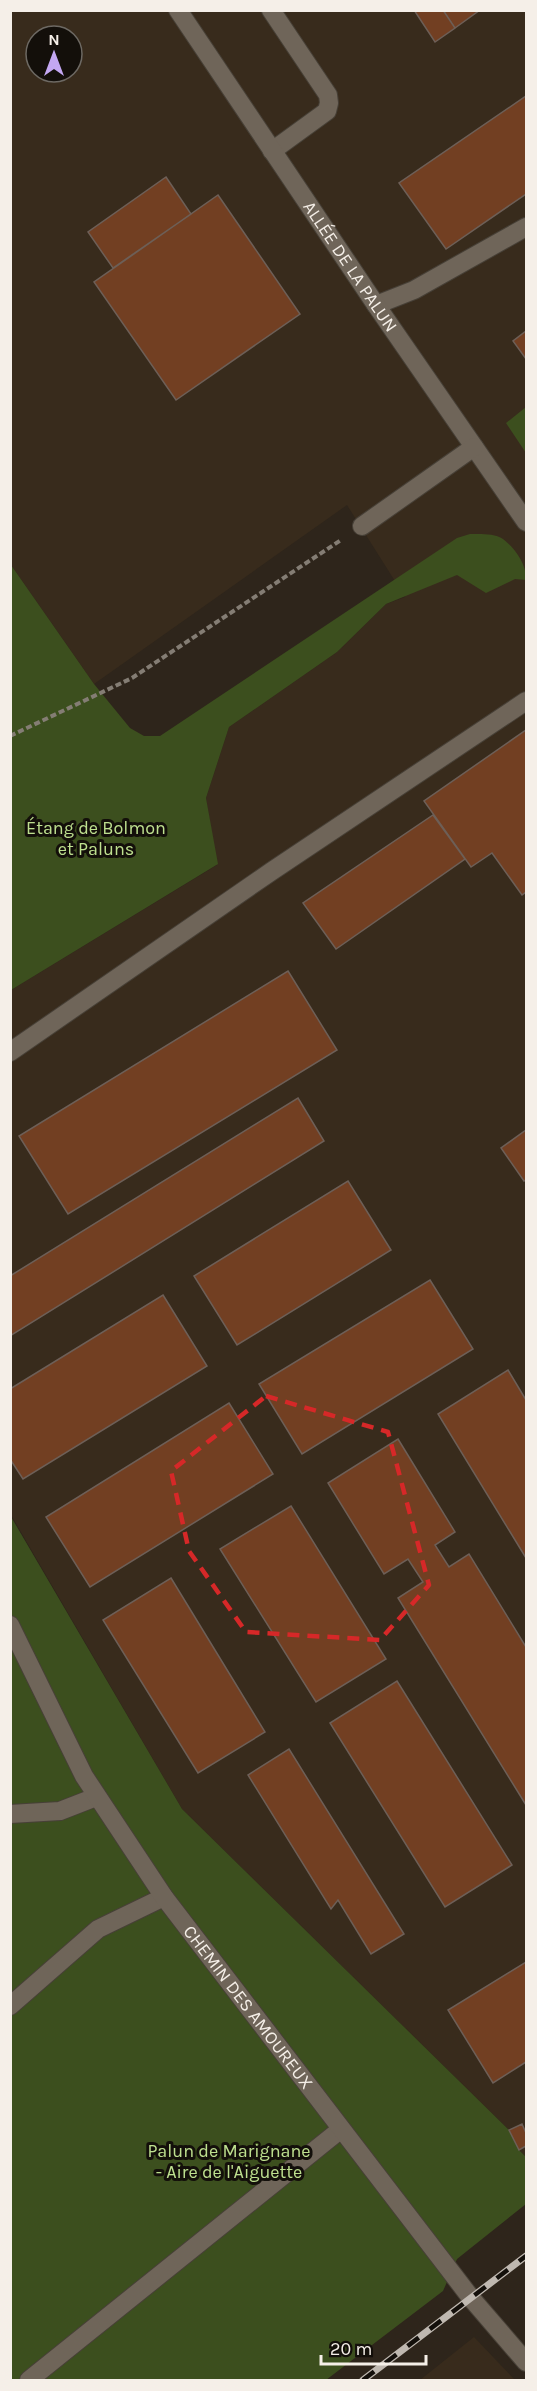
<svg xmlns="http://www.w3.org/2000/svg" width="537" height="2391" font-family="Karla,sans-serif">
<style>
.built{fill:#382b1c;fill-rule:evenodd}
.green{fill:#3c4f1e}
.building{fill:#723f22;stroke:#6d5f57;stroke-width:1.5}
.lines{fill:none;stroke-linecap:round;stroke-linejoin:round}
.lane-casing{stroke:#474037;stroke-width:20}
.street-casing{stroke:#474037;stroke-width:20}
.path{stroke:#847d74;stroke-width:4;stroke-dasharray:6 3;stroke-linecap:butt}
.lane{stroke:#6f6559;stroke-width:18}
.street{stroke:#6f6559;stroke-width:18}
.rail-casing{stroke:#bfb8b0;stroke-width:7}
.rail{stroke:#130f0a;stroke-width:4.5;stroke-dasharray:14;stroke-linecap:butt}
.marked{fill:none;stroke:#d62828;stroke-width:4.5;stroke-dasharray:12 8;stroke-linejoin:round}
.labels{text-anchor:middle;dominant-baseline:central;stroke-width:6;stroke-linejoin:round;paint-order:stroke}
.street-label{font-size:18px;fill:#f5efe8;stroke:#130f0a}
.park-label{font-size:18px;fill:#bee08f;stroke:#130f0a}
</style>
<rect width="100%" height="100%" fill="#2e251b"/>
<path class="built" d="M10,11H526V2157L519,2150L509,2130L182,1809L11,1515V990L217,865L206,798L229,727L337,652L386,604L405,597L347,505L94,684L11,565ZM36,36H72V72H36Z
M474,2337L515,2380H420Z"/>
<path class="green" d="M526,407V453L506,423Z
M470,534C480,534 494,533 503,539C515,548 527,565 526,580L515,579L486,593L457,575L386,604L337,652L229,727L206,798L218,864L11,990V565L94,684L130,728L144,736H160L457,538Z
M10,1515L182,1809L509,2130L519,2150L526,2157V2204L457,2259L443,2291L326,2380H11Z"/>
<path class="building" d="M414,10H443L455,28L435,42Z
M443,10H480L455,28Z
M526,96V194L446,249L399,183Z
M166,177L191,214L113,268L88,232Z
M218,195L300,314L176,400L94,282Z
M526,331V359L513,341Z
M526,730V892L522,895L492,853L471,867L424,801Z
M433,815L465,859L336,949L303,903Z
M288,971L337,1050L68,1214L19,1136Z
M298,1098L324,1141L10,1336V1276Z
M526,1130V1180L524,1181L501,1148Z
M348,1181L391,1250L237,1345L194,1276Z
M430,1280L473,1349L302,1454L259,1384Z
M163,1295L207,1366L23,1479L10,1459V1389Z
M508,1370L526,1400V1558L438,1414Z
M229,1403L273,1474L90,1587L46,1517Z
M398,1439L455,1532L435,1545L449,1567L469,1554L526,1647V1805L398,1598L423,1582L408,1559L384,1574L328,1483Z
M291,1506L386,1659L316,1702L220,1549Z
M171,1578L265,1732L198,1773L103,1620Z
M397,1681L512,1865L445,1907L330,1723Z
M289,1749L404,1934L371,1954L338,1900L331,1909L248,1775Z
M526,1962V2062L493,2083L448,2010Z
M522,2124L526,2133V2146L519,2150L509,2130Z"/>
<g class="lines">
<defs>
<path id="lane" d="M271,10L328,95L329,103L327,111L272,151
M376,305L414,290L526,227
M10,1052L272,871L526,701
M10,1814L60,1811L96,1797
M10,2006L98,1929L164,1897
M29,2380L340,2130"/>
<g id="street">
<path id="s1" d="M178,10L376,305L526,522"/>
<path d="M362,526L474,447"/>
<path id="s2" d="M10,1625L84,1776L164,1897L471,2298L526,2362"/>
</g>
</defs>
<use href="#lane" class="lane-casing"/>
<use href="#street" class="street-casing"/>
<path class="path" d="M10,736L132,678L341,540"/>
<use href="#lane" class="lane"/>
<use href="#street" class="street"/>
<defs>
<path id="rail" d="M363,2380L526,2256"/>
</defs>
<use href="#rail" class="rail-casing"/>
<use href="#rail" class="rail"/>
</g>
<path class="marked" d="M266,1396L388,1432L429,1585L380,1640L246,1632L189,1551L171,1471Z"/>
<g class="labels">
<g class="street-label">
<text stroke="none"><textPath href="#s1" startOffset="309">ALLÉE DE LA PALUN</textPath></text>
<text stroke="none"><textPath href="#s2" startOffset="452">CHEMIN DES AMOUREUX</textPath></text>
</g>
<g class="park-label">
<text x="96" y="828">Étang de Bolmon<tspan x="96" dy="21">et Paluns</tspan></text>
<text x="229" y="2151">Palun de Marignane<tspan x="229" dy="21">- Aire de l'Aiguette</tspan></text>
</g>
</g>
<rect width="537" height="2391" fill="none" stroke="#f5efe8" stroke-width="24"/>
<g transform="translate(54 54)"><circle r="28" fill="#130f0a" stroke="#6d6963" stroke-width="1.5"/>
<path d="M0-4.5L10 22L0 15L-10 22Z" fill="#c3a7f2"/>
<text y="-9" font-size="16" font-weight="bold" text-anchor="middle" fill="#f5efe8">N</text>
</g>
<path d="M321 2355v9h105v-9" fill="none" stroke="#f5efe8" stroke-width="3"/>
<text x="330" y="2355" font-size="18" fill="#f5efe8" stroke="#130f0a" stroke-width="4.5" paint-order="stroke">20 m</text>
</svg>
